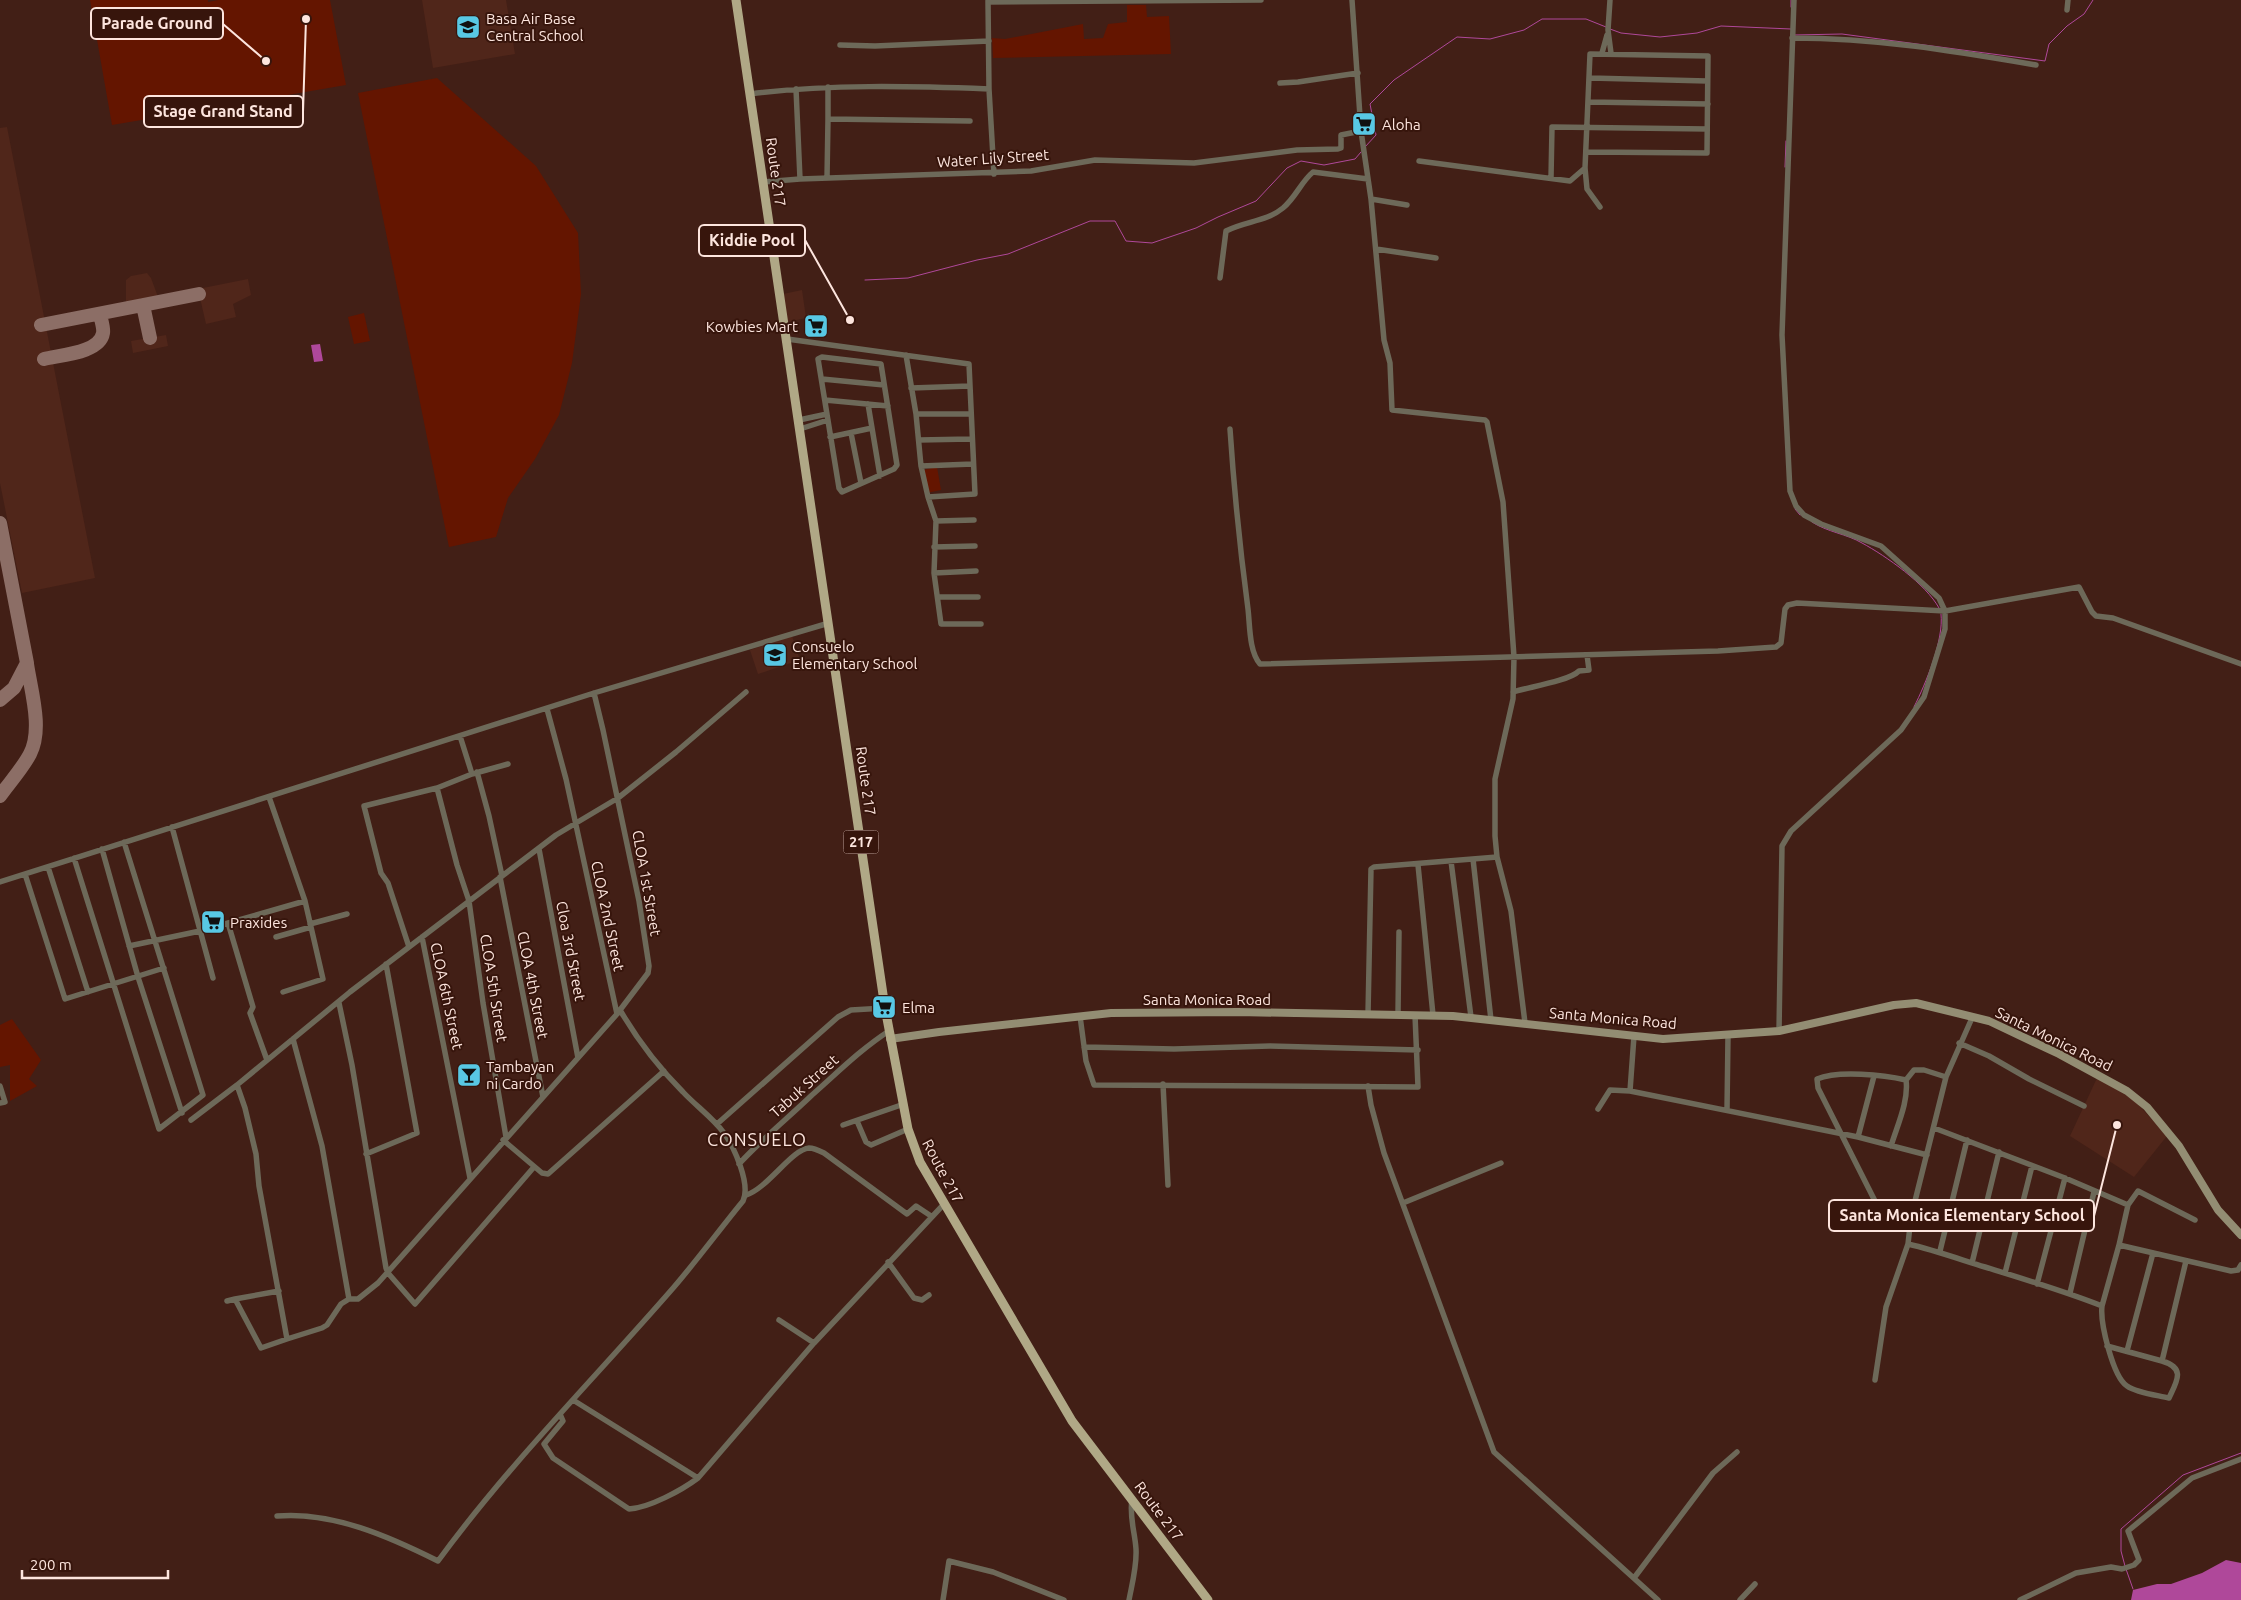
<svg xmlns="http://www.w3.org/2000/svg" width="2241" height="1600" font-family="Ubuntu,sans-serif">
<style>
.built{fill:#50261a}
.green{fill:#641500}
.water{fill:#af489a}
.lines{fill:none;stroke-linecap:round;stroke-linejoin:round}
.stream{stroke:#af489a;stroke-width:1}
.taxiway{stroke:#8c6e66;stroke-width:14}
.street{stroke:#6d6959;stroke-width:5.5}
.secondary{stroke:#938d73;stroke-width:8}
.primary{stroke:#b0a886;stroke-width:9}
.labels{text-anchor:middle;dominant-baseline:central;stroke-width:4;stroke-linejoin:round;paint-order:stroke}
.shield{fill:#37150c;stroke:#c2a79f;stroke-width:1}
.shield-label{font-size:14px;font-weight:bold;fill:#fde5de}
.poi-label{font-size:15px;fill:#fde5de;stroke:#37150c;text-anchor:start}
.street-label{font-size:15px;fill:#fde5de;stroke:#37150c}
.quarter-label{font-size:18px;letter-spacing:1px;fill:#fde5de;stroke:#37150c}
.leader{fill:none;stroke:#fde5de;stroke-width:2}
.callout-dot{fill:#fde5de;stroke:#37150c;stroke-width:2}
.callout{fill:#37150c;stroke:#fde5de;stroke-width:2}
.callout-label{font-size:16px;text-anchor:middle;font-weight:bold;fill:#fde5de}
</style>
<rect width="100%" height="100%" fill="#421f16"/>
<path class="built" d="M422,0H506L515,54L433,68Z
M7,127L95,578L22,593L0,483V128Z
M147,273L151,278L158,297L126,303V280L131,276Z
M248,279L251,295L233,304L236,317L206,324L198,289Z
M802,290L806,318L787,322L783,294Z
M166,335L168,346L133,353L131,341Z
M792,636L800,660L758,674L750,650Z
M2097,1078L2134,1100L2167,1136L2134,1177L2070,1136Z"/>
<path class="green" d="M90,0H208V2L218,0H330L346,85L112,125Z
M1127,5H1146L1147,17L1169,16L1171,54L993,58L992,38L1005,39L1083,24L1084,39L1103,38L1108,24L1127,22Z
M437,78L536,166L578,233L581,294L572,363L559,415L535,459L508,498L496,537L449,547L358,93Z
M364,313L370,341L354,344L348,317Z
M937,467L941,490L927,493L923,470Z
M12,1019L41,1060L29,1079L37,1086L10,1101V1065L0,1067V1025Z"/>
<path class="water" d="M320,344L323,361L314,362L311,345Z
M2226,1560L2241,1563V1600H2131L2133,1590L2157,1584H2171L2202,1573Z"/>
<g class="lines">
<path class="stream" d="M1791,0V7
M1610,29L1621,33L1660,37L1697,33L1721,26L1791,29
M1794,35L1842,34L2045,61L2049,44L2067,26L2084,14L2093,0
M1365,147L1376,135L1370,104L1394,80L1457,37L1490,39L1524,30L1542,19H1586L1606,27
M1785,167L1786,141
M865,280L908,278L977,260L1008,254L1090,221H1115L1126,241L1152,243L1196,228L1218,217L1256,201L1287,168L1301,161L1324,165L1355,159L1361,152
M1795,509L1800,515
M1812,522C1827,532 1847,534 1862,543C1886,556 1926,584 1939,608
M1914,707C1926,683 1944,640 1941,614
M2125,1566L2121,1551V1529L2183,1475L2241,1453
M2126,1569L2133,1589"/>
<path class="taxiway" d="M143,305L150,338
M41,325L199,294
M44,359C60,355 100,353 103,333C104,328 101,320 100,314
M0,523L27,663L14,688L0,700
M0,796C10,782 22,769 30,754C43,729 31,691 27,664"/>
<path class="street" d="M1352,0L1361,131L1371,199L1384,340L1390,363L1392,410L1485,420L1487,422L1503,502L1514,657L1513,699L1495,779V836L1497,857L1511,911L1525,1023
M1610,0L1608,30L1611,53
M988,1L989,89L994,174
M988,2L1261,0
M2067,10L2068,0
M1792,38C1877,38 1953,51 2036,65
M840,45L875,46L989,41
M1602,53L1607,35
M1590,78L1707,81
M1280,83L1298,82L1358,73
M828,87V119
M796,89L800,179
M750,94C829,84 909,86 989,89
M1589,102L1708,104
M1587,152L1707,153L1708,56L1590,54L1585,168L1587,189L1600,207
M1419,161L1570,181L1585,168
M827,178L828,119L970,121
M1551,178L1552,127L1707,129
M763,182L800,179L1031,171L1095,160L1194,163L1297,150L1338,149L1341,148V135L1361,131
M1371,199L1407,205
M1376,249L1436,258
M1220,278L1226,231C1245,221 1266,222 1283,208C1296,197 1301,182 1313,172L1368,179
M787,339L969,364L975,494L928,497
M906,355L916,414L921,466L928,497L936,521L934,573L941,624H981
M822,357L881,364L897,465L894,469L842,492L839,488L818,359Z
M822,379L884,385
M911,388L970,386
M825,400L888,406
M868,404L880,476
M916,414H970
M799,420L827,414
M800,429L828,420
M1230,429C1234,489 1240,549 1248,609C1250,626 1249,651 1260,664L1718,651L1776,647L1781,643L1785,609L1788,605L1797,603L1945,611L2079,587L2092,612L2096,616L2113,618L2241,664
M851,433L861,483
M830,437L872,428
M919,440L971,439
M921,466L973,464
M936,521L974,520
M934,547L975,546
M934,573L976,571
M938,597H978
M1513,692C1529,687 1569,681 1579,671L1589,670L1587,655
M547,709L566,779L617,1014
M460,736L472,774L508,764
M477,772L489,816L502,876
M437,788L457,865L469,901L483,1003L506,1137
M269,797L305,901
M172,827L213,978
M102,849L138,977L182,1113
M539,849L578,1058
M74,858L159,1129L203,1095L124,842
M1473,859L1491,1020
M1451,861L1471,1017
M1418,865L1433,1015
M48,867L88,992
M25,874L65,999L164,968
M500,877L543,1097
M0,882L594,693L829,623
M228,923L253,1007L250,1013L267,1060
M310,924L347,914
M276,937L311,927
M422,937L470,1178
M129,946L200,931L305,901L323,979L283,992
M409,947L388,883L381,873L364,806L437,788L472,774
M339,1003L352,1065L386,1268L388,1273L415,1304L534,1167
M1368,1014L1371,869L1374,867L1497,857
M1398,1014L1399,932
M1080,1016L1086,1061L1094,1085L1418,1087L1415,1015
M1779,1031L1782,846L1791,831L1901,730L1924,697L1945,629V611L1939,598L1881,546L1821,524L1804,515L1796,506L1790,491L1782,335L1794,0
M293,1039L322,1146L349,1299
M1959,1043L1989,1056L2029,1079L2084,1106
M1084,1047L1174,1049L1270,1046L1418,1050
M1163,1084L1168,1185
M237,1085L245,1108L256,1154L259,1186L287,1339L322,1328L327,1325L341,1304L349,1299H358L378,1283L617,1014L648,973L649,966L639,901L603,730L594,693
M0,1086L5,1102L0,1103
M1368,1086L1371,1105L1384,1153L1494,1452L1658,1600
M1630,1091L1634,1036
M1598,1109L1610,1090L1630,1091L1858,1137L1927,1155
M1727,1110L1728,1036
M191,1120L237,1085L350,992L556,835L618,798L676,752L746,692
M857,1121L866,1142L871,1145L908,1129
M717,1124L838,1017L851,1010L885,1008
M843,1125L904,1104
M1934,1128L2065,1178L2128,1205
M1858,1137L1874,1076
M503,1140L542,1173L548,1174L664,1071
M1891,1146C1897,1126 1909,1101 1906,1080
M366,1154L417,1133L386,964
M739,1164C762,1139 788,1118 812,1095C837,1073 861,1049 889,1031
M746,1195C767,1189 792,1149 809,1148C814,1148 820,1151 824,1153L907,1214L916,1206L931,1216
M1403,1203L1501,1163
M1911,1217L1878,1207L1818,1088L1817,1079C1838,1070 1884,1075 1906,1080L1914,1070H1924L1946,1077
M1908,1244C1934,1250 1959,1259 1985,1267C2024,1279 2064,1291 2102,1306L2119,1245L2231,1271L2238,1270L2241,1265
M2119,1245L2128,1205L2138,1191L2195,1220
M1940,1251L1967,1140
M888,1262L914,1298L922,1300L929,1295
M1972,1263L1999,1152
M2005,1273L2032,1166
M2037,1284L2065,1178
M279,1291L235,1299L261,1348L287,1339
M2070,1293L2094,1192
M227,1301L235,1299
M2102,1306C2100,1323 2113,1377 2127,1386C2137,1393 2156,1395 2169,1398C2177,1381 2186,1368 2162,1361
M779,1320L814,1343
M2107,1346L2162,1361L2186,1261
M2127,1351L2153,1253
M1875,1380L1886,1307L1908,1244L1911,1217L1946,1077L1972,1018
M573,1400L698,1478
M560,1414L563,1421L544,1444L553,1458L629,1509C649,1508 682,1490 698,1478L814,1343L944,1204
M277,1516C332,1511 390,1537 438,1561C509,1464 595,1378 674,1287C698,1259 720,1229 743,1201C751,1184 734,1147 724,1133C713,1118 696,1106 683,1092C659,1068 637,1039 620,1010
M1634,1578L1713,1473L1737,1452
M943,1600L949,1561L993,1572L1064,1600
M1129,1600C1132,1584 1137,1566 1136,1549C1135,1532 1129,1517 1132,1499
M1740,1600L1755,1584
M2020,1600L2076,1573L2111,1567L2122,1569L2134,1565L2139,1560L2128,1531L2192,1478L2241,1459"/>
<path class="secondary" d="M890,1039L939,1032L1111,1013L1238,1012L1453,1016L1663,1039L1779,1031L1894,1005L1916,1003L1989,1021L2059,1054L2127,1091L2147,1107L2179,1146L2218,1210L2241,1235"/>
<path class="primary" d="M736,0L885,1008L908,1129L920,1162L1072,1421L1208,1600"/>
</g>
<defs>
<symbol id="school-square" viewBox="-11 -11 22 22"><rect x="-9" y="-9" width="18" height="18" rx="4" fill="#58c8e4" stroke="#37150c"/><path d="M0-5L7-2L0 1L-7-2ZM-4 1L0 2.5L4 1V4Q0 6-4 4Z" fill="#111"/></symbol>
<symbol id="supermarket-square" viewBox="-11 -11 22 22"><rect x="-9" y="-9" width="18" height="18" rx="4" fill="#58c8e4" stroke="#37150c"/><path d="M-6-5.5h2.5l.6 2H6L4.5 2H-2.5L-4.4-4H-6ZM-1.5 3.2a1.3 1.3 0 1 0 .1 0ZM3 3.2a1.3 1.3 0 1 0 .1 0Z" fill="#111"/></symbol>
<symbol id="bar-square" viewBox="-11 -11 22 22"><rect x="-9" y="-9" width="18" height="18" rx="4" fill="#58c8e4" stroke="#37150c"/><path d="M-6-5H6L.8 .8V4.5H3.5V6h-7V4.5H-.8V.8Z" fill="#111"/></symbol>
</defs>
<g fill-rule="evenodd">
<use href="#school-square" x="454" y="13" width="28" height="28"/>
<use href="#supermarket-square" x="1350" y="110" width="28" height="28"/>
<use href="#supermarket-square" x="802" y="312" width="28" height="28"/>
<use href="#school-square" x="761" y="641" width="28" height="28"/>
<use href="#supermarket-square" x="199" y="908" width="28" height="28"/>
<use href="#supermarket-square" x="870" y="993" width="28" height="28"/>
<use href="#bar-square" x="455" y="1061" width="28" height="28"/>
</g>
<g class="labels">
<rect class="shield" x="843.5" y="830.5" width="35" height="23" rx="4"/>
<g class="shield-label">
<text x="861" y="842">217</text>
</g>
<g class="poi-label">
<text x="486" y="18">Basa Air Base<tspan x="486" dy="17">Central School</tspan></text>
<text x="1382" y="124">Aloha</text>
<text x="798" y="326" text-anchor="end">Kowbies Mart</text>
<text x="792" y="646">Consuelo<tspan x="792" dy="17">Elementary School</tspan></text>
<text x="230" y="922">Praxides</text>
<text x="902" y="1007">Elma</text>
<text x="486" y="1066">Tambayan<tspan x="486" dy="17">ni Cardo</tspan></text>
</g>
<g class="street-label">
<text transform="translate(993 158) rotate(-4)">Water Lily Street</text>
<text transform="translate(776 172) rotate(82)">Route 217</text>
<text transform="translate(866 781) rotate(82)">Route 217</text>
<text transform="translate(647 883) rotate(80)">CLOA 1st Street</text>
<text transform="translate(608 916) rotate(78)">CLOA 2nd Street</text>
<text transform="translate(571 951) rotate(79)">Cloa 3rd Street</text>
<text transform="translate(533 985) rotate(79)">CLOA 4th Street</text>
<text transform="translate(494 988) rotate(81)">CLOA 5th Street</text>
<text transform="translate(447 996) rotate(78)">CLOA 6th Street</text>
<text x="1207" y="999">Santa Monica Road</text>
<text transform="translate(1613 1018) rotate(5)">Santa Monica Road</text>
<text transform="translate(2054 1039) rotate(26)">Santa Monica Road</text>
<text transform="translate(804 1086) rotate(-42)">Tabuk Street</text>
<text transform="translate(943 1171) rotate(62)">Route 217</text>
<text transform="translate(1159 1511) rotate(53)">Route 217</text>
</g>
<g class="quarter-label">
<text x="757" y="1139">CONSUELO</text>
</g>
</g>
<path class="leader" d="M266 61L223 24M306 19L303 112M850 320L805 240M2117 1125L2094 1216"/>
<g class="callout-dot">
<circle cx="266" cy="61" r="5"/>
<circle cx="306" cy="19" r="5"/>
<circle cx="850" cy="320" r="5"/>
<circle cx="2117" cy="1125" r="5"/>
</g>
<g class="callout">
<rect x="91" y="8" width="132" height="31" rx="5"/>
<rect x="144" y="96" width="159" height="31" rx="5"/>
<rect x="699" y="225" width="106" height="31" rx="5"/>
<rect x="1829" y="1200" width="265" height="31" rx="5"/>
</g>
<g class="callout-label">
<text x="157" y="29">Parade Ground</text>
<text x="223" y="117">Stage Grand Stand</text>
<text x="752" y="246">Kiddie Pool</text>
<text x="1962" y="1221">Santa Monica Elementary School</text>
</g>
<path d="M22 1570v8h146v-8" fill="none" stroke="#fde5de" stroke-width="2.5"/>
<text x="30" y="1570" font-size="15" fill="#fde5de" stroke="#37150c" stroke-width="4" paint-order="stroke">200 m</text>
</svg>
